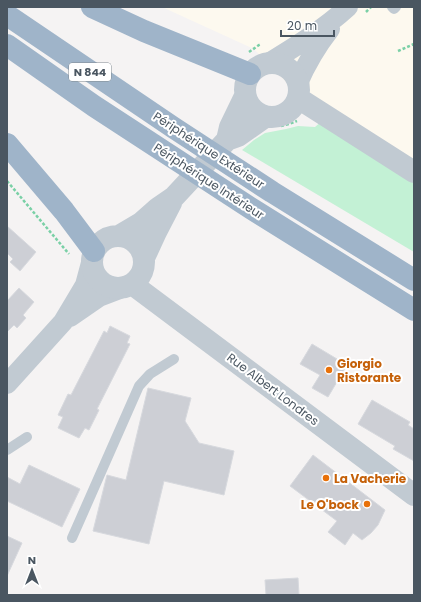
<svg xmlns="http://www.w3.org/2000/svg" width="421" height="602" font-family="Poppins,sans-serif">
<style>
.commercial{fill:#fdf9ef}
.green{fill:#c3f1d5}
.building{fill:#cdcfd5;stroke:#d7d9de}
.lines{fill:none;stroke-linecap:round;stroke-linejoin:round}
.path{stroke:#7ad0a6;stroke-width:2.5;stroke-dasharray:3 2;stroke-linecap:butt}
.service{stroke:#c1cad2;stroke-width:10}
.minor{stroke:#c1cad2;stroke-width:20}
.tertiary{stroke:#c1cad2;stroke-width:22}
.trunk{stroke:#9fb4c9;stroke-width:22}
.food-dot{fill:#e8710a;stroke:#fff;stroke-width:1.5}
.labels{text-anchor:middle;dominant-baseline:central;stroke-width:4;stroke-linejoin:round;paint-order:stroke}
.shield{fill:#fff;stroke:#808990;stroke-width:1}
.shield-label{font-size:11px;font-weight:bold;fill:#4a5661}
.street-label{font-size:12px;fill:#4a5661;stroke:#fff}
.food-label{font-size:12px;font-weight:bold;fill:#c56008;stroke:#fff;text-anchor:start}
</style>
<rect width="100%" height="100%" fill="#f5f3f3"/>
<path class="commercial" d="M162,7H414V180L323,120L254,49Z"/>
<path class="green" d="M323,120L414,180V252L242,150L254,140L265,133L286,129L298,126L315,127Z"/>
<path class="building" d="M7,226L36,252L20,271L10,262L13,259L7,253Z
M19,288L34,302L23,315L26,318L17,328L14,325L7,332V301Z
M110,326L130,336L127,343L130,344L97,409L99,410L89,430L85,428L79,438L58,428L63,417L58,415L68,394L71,395L104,331L107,333Z
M312,344L347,365L328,397L312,388L320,375L300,364Z
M148,388L191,398L185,421L199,443L234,451L224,495L164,481L149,544L93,531L107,475L126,480Z
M372,400L410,422L408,425L414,429V461L393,449L395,446L358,424Z
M313,455L385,510L378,525L371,533L362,540L353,533L345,545L328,532L337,521L290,486Z
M29,465L80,489L62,527L7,501V477L20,484Z
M7,536L22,543L7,576Z
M298,578L299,595H266L265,580Z"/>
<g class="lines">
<path class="path" d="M366,12L371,7
M398,51L414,44
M249,52L259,45L261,44
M281,126L289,124L297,121
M7,181L69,254"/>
<path class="service" d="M392,7L394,9L396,7
M7,450L27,437
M72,538L139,386L150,374L174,359"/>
<path class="minor" d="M267,64C295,47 324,29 348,7
M298,83C307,62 316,47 330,29
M70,317L99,297L120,289
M7,384L63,322L75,302L85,285L92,259"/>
<path class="tertiary" d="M245 90a27 27 0 1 1 54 0a27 27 0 1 1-54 0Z
M298,98L414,172
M227,140L230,127L245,96
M92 262a26 26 0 1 1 52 0a26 26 0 1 1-52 0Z
M119,236L141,223L158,208L174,197L227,140L238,136L265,117
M144,258L156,232L171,203
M132,284L414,495"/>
<path class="trunk" d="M92,7L144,31L250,74
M7,15L174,128L272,192L414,280
M7,45L94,106L252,209L414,310
M7,144L64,211L94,251"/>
</g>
<g class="food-dot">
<circle cx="329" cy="370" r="4"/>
<circle cx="326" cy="478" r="4"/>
<circle cx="367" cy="504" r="4"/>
</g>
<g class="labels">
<rect class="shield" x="69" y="63" width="42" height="18" rx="3"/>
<g class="shield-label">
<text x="90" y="72">N 844</text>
</g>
<g class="street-label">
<text transform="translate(209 150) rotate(33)">Périphérique Extérieur</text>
<text transform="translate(209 181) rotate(33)">Périphérique Intérieur</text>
<text transform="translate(273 389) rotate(37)">Rue Albert Londres</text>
</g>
<g class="food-label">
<text x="337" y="363">Giorgio<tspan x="337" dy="14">Ristorante</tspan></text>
<text x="334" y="478">La Vacherie</text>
<text x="359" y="504" text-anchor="end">Le O'bock</text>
</g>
</g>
<rect width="421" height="602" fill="none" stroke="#4a5661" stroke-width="16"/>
<g transform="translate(32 570)" stroke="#ffffff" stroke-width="3" paint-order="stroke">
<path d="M0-3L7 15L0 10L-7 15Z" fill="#4a5661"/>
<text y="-6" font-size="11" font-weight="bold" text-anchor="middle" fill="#4a5661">N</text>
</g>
<path d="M281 30v6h53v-6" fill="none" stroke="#4a5661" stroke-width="2"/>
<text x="287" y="30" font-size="12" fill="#4a5661" stroke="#ffffff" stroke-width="3" paint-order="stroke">20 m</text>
</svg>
